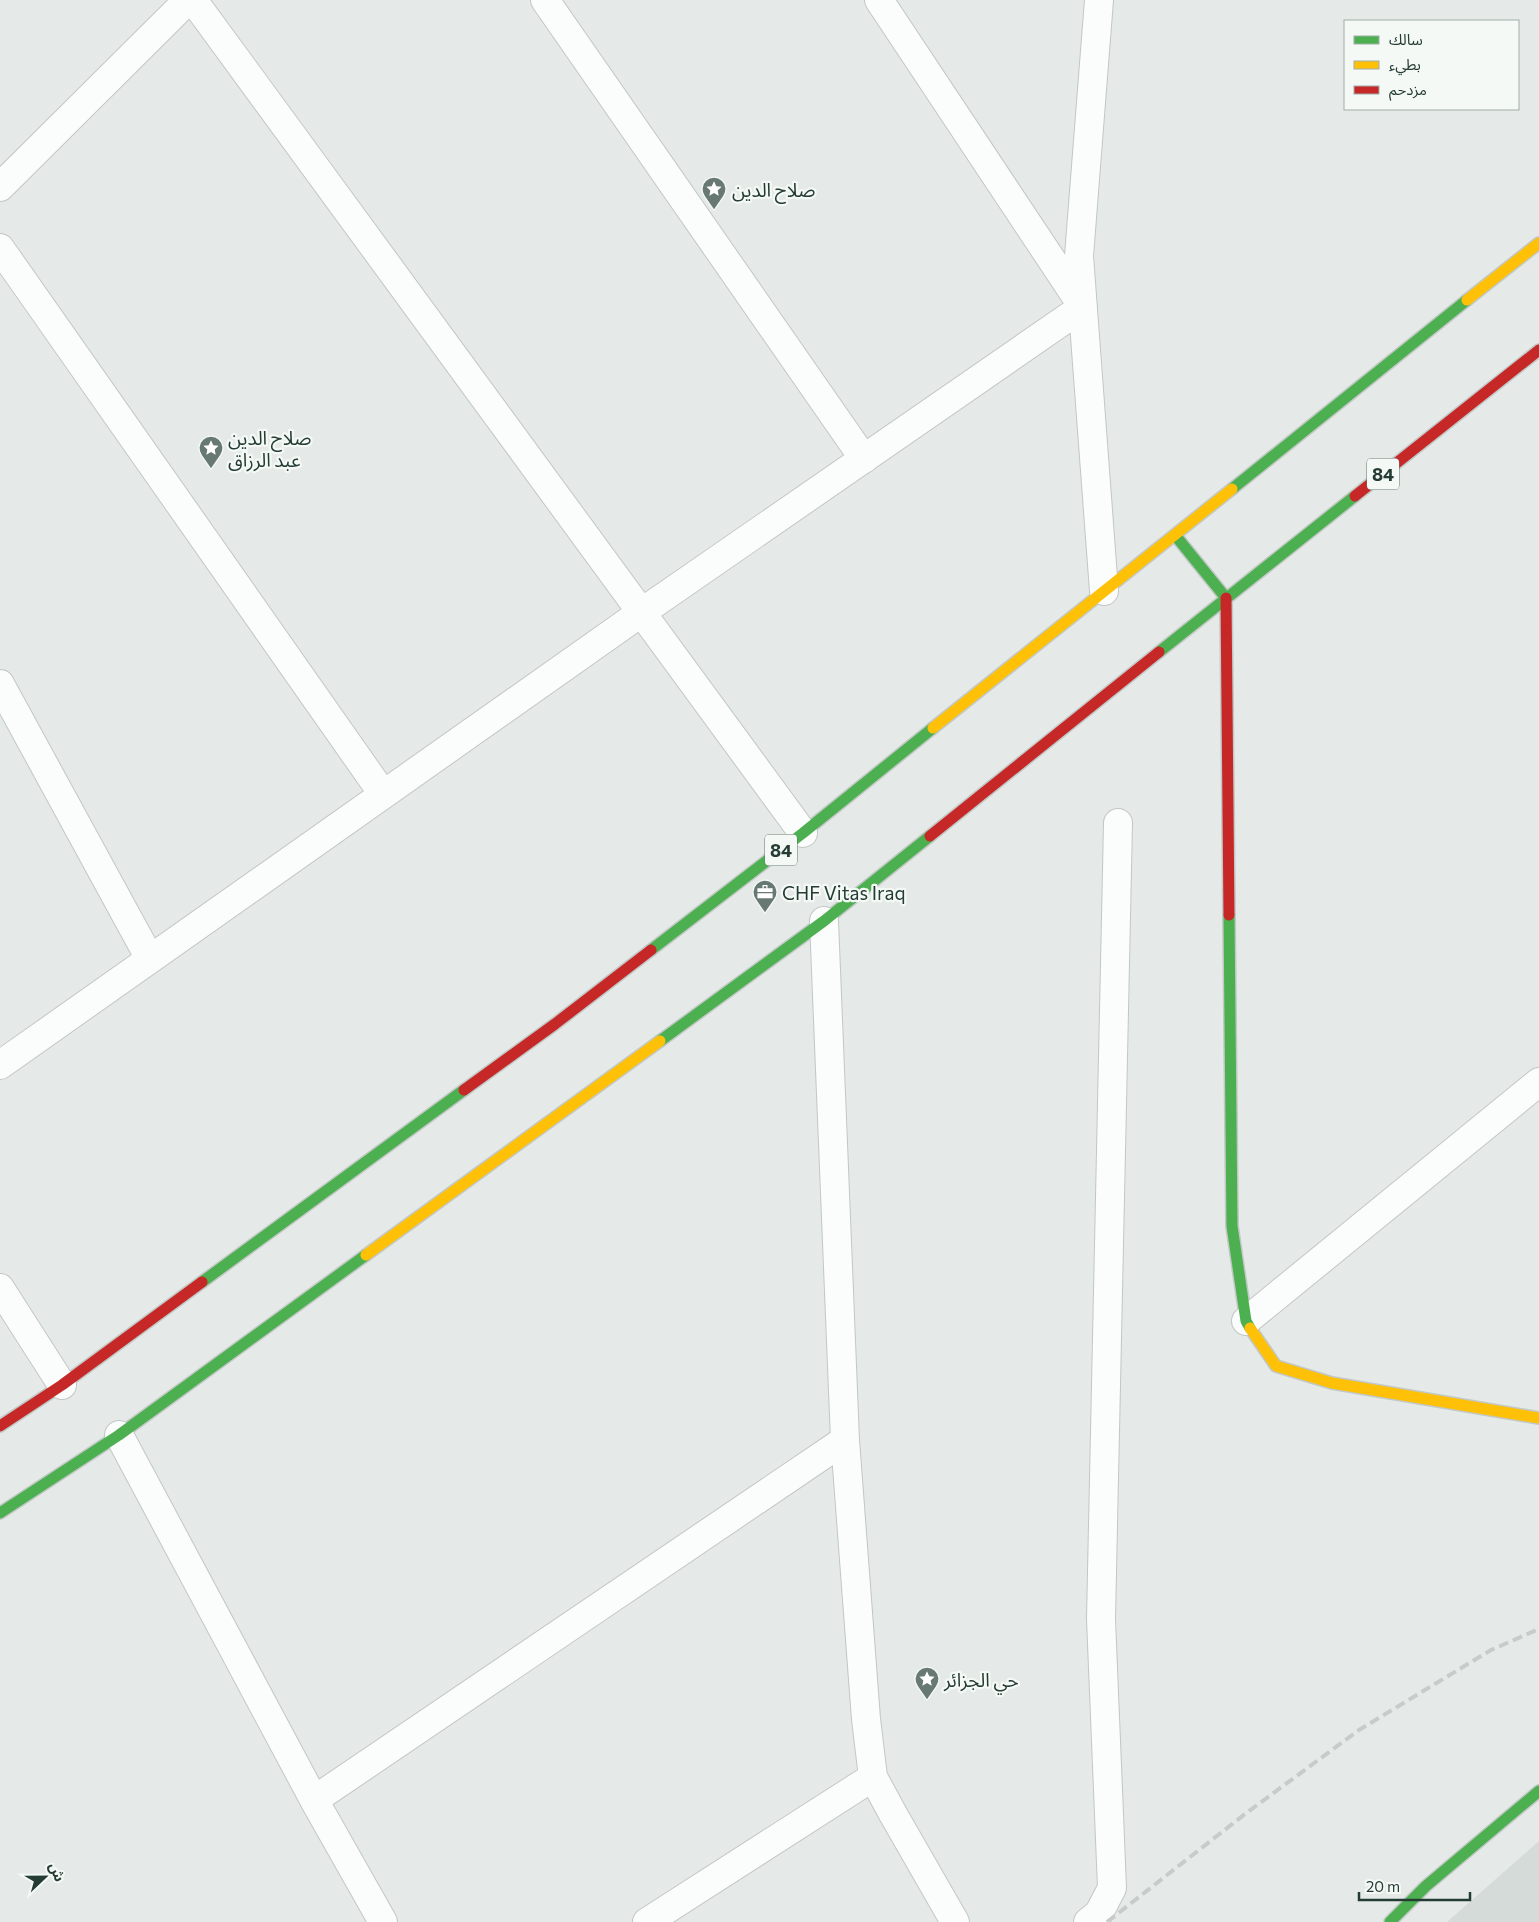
<svg xmlns="http://www.w3.org/2000/svg" width="1539" height="1922" font-family="Commissioner,'Noto Sans Arabic',sans-serif">
<style>
.built{fill:#d4dbd8}
.lines{fill:none;stroke-linecap:round;stroke-linejoin:round}
.street-casing{stroke:#c2c7c5;stroke-width:30}
.fast-casing{stroke:#c2c8c5;stroke-width:14}
.slow-casing{stroke:#c2c8c5;stroke-width:14}
.jam-casing{stroke:#c2c8c5;stroke-width:14}
.street{stroke:#fbfcfc;stroke-width:28}
.fast{stroke:#4caf50;stroke-width:11}
.slow{stroke:#ffc107;stroke-width:11}
.jam{stroke:#c62828;stroke-width:11}
.rail{stroke:#c7cbca;stroke-width:4;stroke-dasharray:10 5;stroke-linecap:butt}
.labels{text-anchor:middle;dominant-baseline:central;stroke-width:4.5;stroke-linejoin:round;paint-order:stroke}
.shield{fill:#f4f9f6;stroke:#63756f;stroke-width:1}
.shield-label{font-size:18px;font-weight:bold;fill:#253c35}
.poi-label{font-size:19px;fill:#253c35;stroke:#f4f9f6;text-anchor:start}
</style>
<rect width="100%" height="100%" fill="#e5eae8"/>
<path class="built" d="M1539,1841V1922H1447Z"/>
<g class="lines">
<defs>
<path id="street" d="M193,0L803,833
M545,0L864,459
M1099,0L1079,256L1104,591
M0,187L188,0
M0,248L383,794
M0,684L150,959
M824,921L845,1440L866,1719L873,1777L893,1814L955,1922
M0,1065L642,612L1083,307L879,0
M0,1288L62,1385
M1246,1321L1539,1082
M119,1435L314,1800L383,1922
M314,1800L845,1440
M647,1922L873,1777
M1088,1922L1099,1913L1112,1888L1101,1619L1118,823"/>
<path id="fast" d="M1232,489L1467,300
M1175,535L1226,598
M1159,652L1355,496
M1229,915L1232,1226L1246,1321L1250,1328
M651,950L803,833L933,728
M660,1041L824,921L930,836
M202,1282L464,1090
M0,1513L119,1435L366,1255
M1390,1922L1426,1886L1539,1791"/>
<path id="slow" d="M1467,300L1539,243
M933,728L1232,489
M366,1255L660,1041
M1250,1328L1276,1366L1332,1383L1539,1418"/>
<path id="jam" d="M1355,496L1539,350
M1226,598L1229,915
M930,836L1159,652
M464,1090L555,1024L651,950
M0,1426L62,1385L202,1282"/>
</defs>
<use href="#street" class="street-casing"/>
<use href="#fast" class="fast-casing"/>
<use href="#slow" class="slow-casing"/>
<use href="#jam" class="jam-casing"/>
<use href="#street" class="street"/>
<use href="#fast" class="fast"/>
<use href="#slow" class="slow"/>
<use href="#jam" class="jam"/>
<path class="rail" d="M1107,1922L1245,1814L1359,1730L1491,1650L1539,1629"/>
</g>
<defs>
<symbol id="sight-pin" viewBox="-11 -11 22 30"><path d="M0 17L-7.5 6A9.5 9.5 0 1 1 7.5 6Z" fill="#687974" stroke="#f4f9f6"/><path d="M0-6L1.8-2.2L6-1.7L2.9 1.2L3.7 5.4L0 3.3L-3.7 5.4L-2.9 1.2L-6-1.7L-1.8-2.2Z" fill="#fff"/></symbol>
<symbol id="office-pin" viewBox="-11 -11 22 30"><path d="M0 17L-7.5 6A9.5 9.5 0 1 1 7.5 6Z" fill="#687974" stroke="#f4f9f6"/><path d="M-6-3h4V-5.5h4V-3h4V5H-6ZM-1-4.5V-3h2v-1.5ZM-6 0V1H6V0Z" fill="#fff"/></symbol>
</defs>
<g fill-rule="evenodd">
<use href="#sight-pin" x="700" y="175" width="28" height="38"/>
<use href="#sight-pin" x="197" y="434" width="28" height="38"/>
<use href="#office-pin" x="751" y="878" width="28" height="38"/>
<use href="#sight-pin" x="913" y="1665" width="28" height="38"/>
</g>
<g class="labels">
<g class="shield">
<rect x="1367" y="458.5" width="32" height="31" rx="4"/>
<rect x="765" y="834.5" width="32" height="31" rx="4"/>
</g>
<g class="shield-label">
<text x="1383" y="474">84</text>
<text x="781" y="850">84</text>
</g>
<g class="poi-label">
<text x="732" y="189">صلاح الدين</text>
<text x="228" y="437">صلاح الدين<tspan x="228" dy="22">عبد الرزاق</tspan></text>
<text x="782" y="892">CHF Vitas Iraq</text>
<text x="944" y="1679">حي الجزائر</text>
</g>
</g>
<rect x="1344" y="20" width="175" height="90" fill="#f4f9f6" stroke="#a1ada9"/>
<rect x="1354" y="36" width="25" height="8" fill="#4caf50" stroke="#a1ada9"/>
<text x="1389" y="45" font-size="15" fill="#253c35">سالك</text>
<rect x="1354" y="61" width="25" height="8" fill="#ffc107" stroke="#a1ada9"/>
<text x="1389" y="70" font-size="15" fill="#253c35">بطيء</text>
<rect x="1354" y="86" width="25" height="8" fill="#c62828" stroke="#a1ada9"/>
<text x="1389" y="95" font-size="15" fill="#253c35">مزدحم</text>
<g transform="translate(45 1877) rotate(68)" stroke="#f4f9f6" stroke-width="4" paint-order="stroke">
<path d="M0-4L9 19L0 12L-9 19Z" fill="#253c35"/>
<text y="-8" font-size="14" font-weight="bold" text-anchor="middle" fill="#253c35">ش</text>
</g>
<path d="M1359 1892v8h111v-8" fill="none" stroke="#253c35" stroke-width="2.5"/>
<text x="1366" y="1892" font-size="15" fill="#253c35" stroke="#f4f9f6" stroke-width="4" paint-order="stroke">20 m</text>
</svg>
